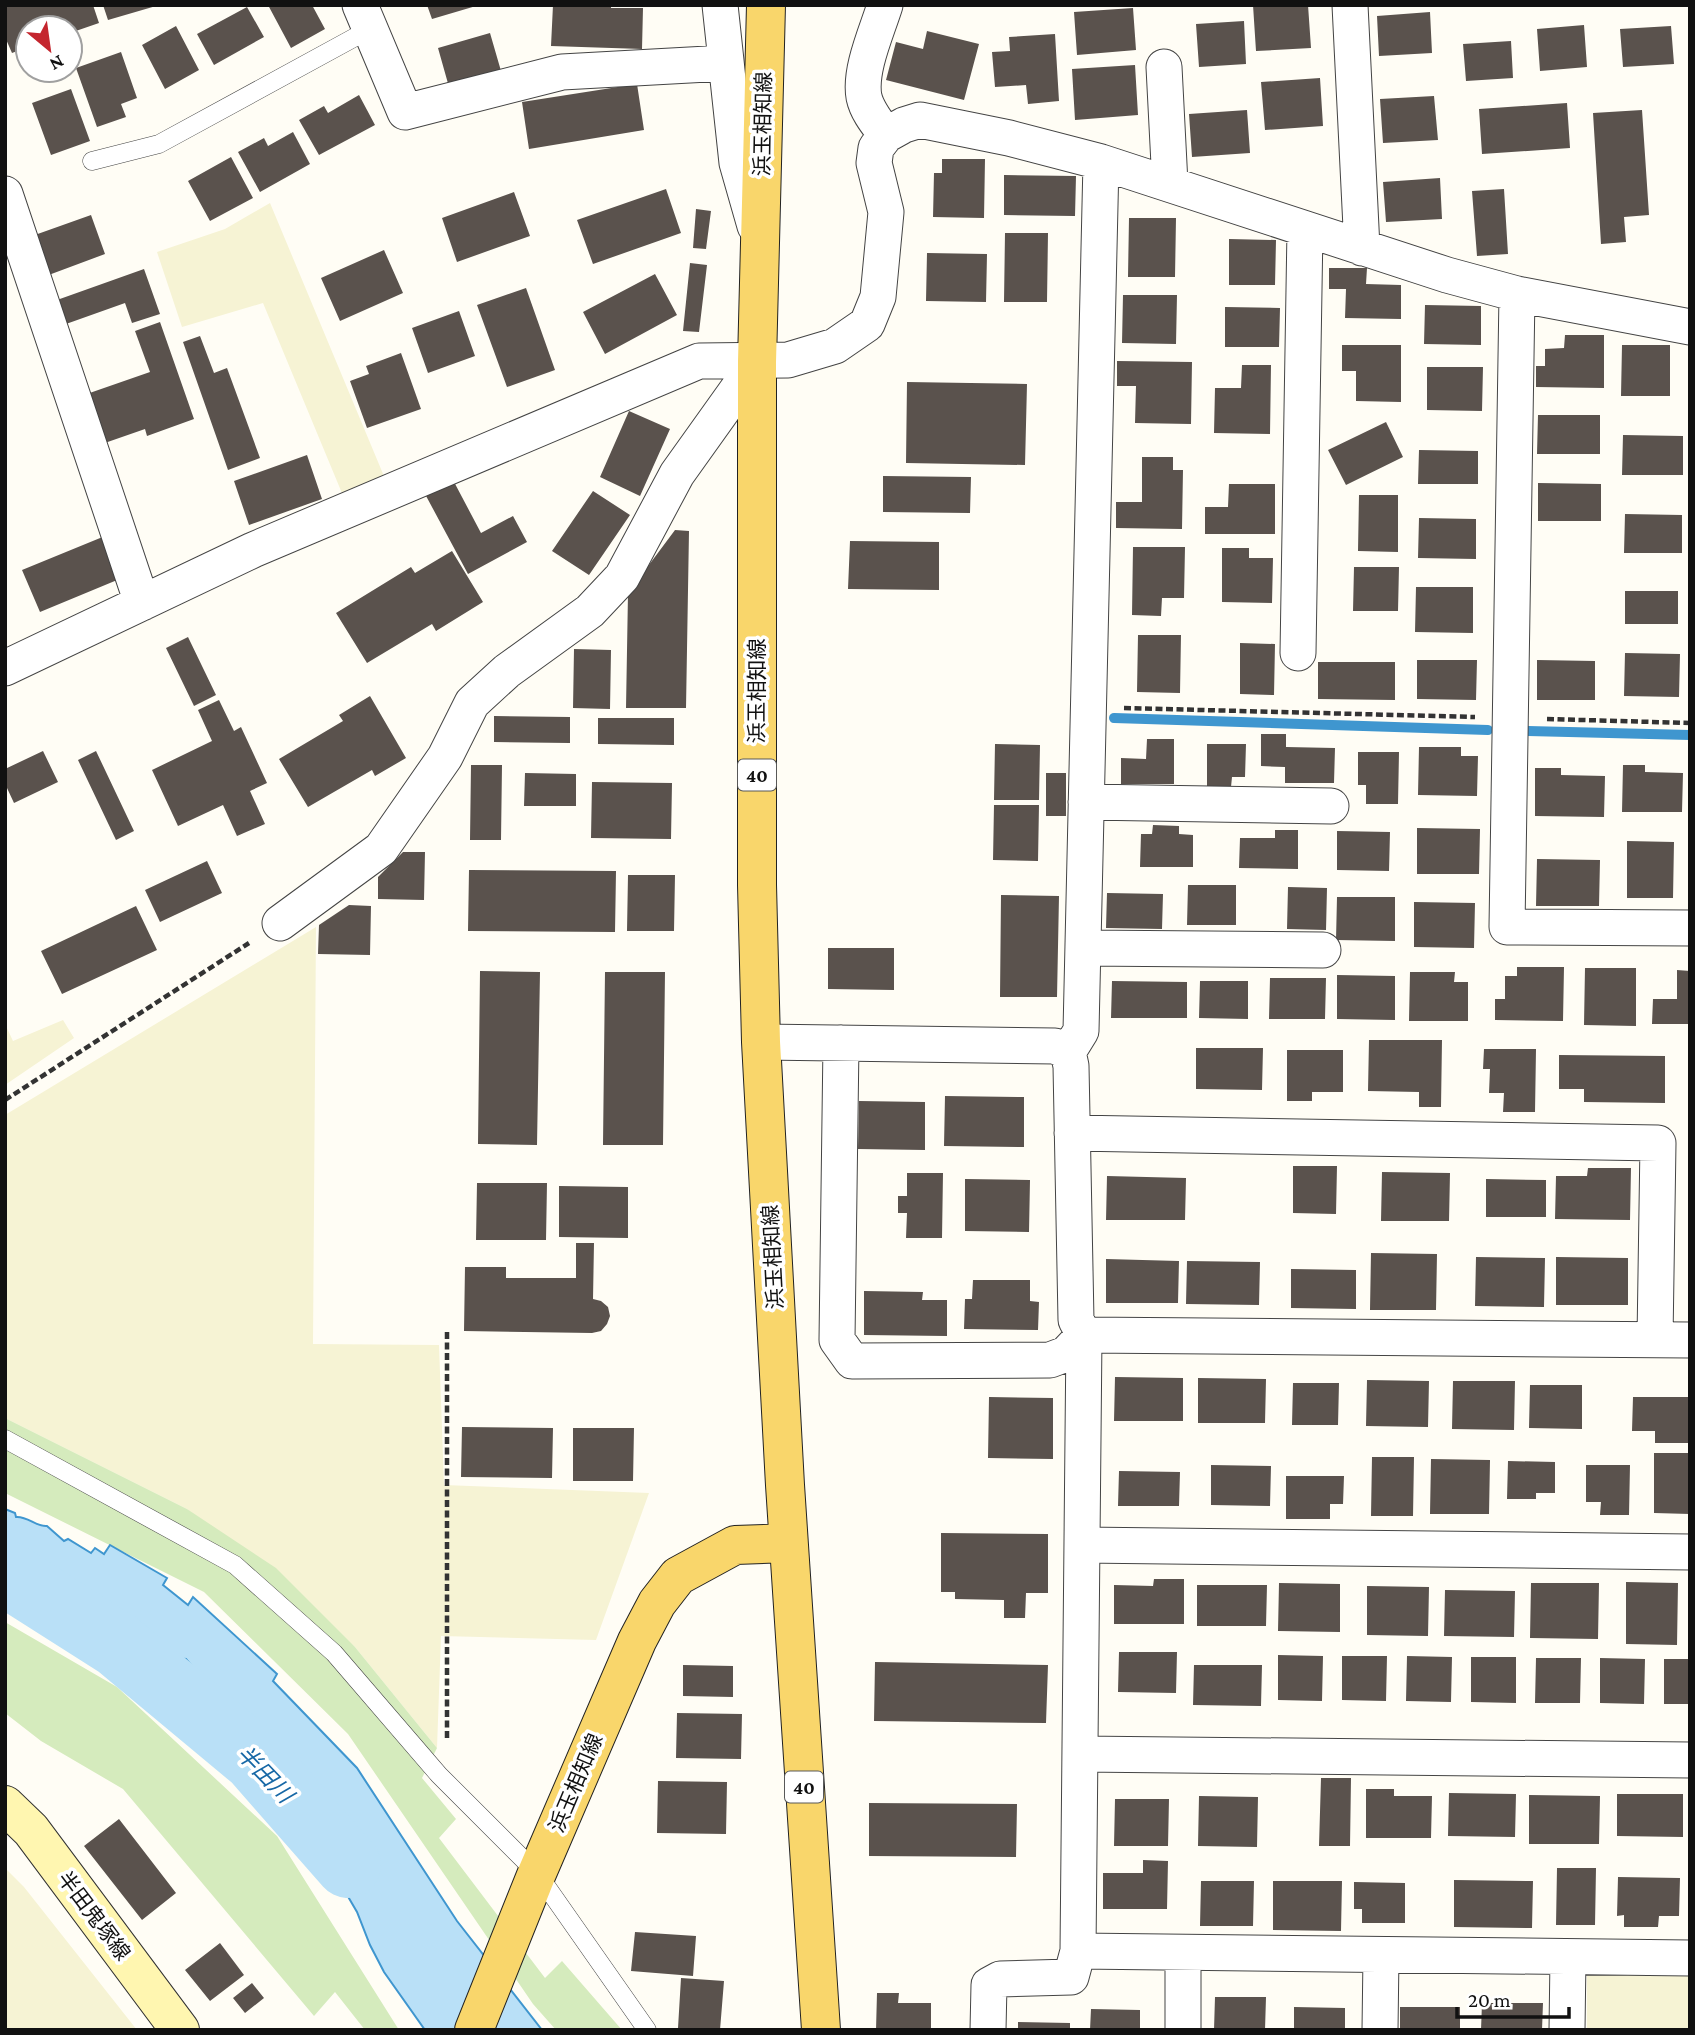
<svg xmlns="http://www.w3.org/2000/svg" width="1695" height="2035" font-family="'Crimson Pro','Noto Sans JP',serif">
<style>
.farmland{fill:#f6f3d4}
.green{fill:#d5ebbd}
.water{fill:#b9e0f7;stroke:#3f96cf;stroke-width:2}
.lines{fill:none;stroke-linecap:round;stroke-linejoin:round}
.stream{stroke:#3f96cf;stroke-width:10}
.river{stroke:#b9e0f7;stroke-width:66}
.building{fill:#5a524d}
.lane-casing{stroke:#444;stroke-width:19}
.street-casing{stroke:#444;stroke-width:37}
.secondary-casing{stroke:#333;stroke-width:40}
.primary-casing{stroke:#222;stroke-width:40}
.path{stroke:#333;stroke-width:4.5;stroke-dasharray:7 3.5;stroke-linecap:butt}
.lane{stroke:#fff;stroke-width:18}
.street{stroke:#fff;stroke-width:35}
.secondary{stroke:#fff6b0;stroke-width:38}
.primary{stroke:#f9d66b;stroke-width:38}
.labels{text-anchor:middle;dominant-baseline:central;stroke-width:7;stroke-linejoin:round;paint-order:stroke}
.shield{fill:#fff;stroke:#585858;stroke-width:2}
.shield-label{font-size:19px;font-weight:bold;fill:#111}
.street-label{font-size:21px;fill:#111;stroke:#fff}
.water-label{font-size:23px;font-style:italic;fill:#1768a6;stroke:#fff}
</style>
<rect width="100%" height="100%" fill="#fffdf5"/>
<path class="farmland" d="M270,203L386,481L344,498L263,303L182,327L157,252L225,229Z
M316,927L313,1344L439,1345L444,1485L649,1493L596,1640L441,1636L437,1748L355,1647L187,1509L5,1418V1115Z
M63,1020L74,1038L5,1085V1024L13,1041Z
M5,1868L24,1887L137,2030H5Z
M1587,1969L1690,1971V2030H1587Z"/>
<path class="green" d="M5,1418L187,1509L276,1568L355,1647L437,1748L422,1778L456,1819L439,1838L545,1978L562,1961L622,2030H556L533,2004L348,1734L204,1592L5,1493Z
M5,1622L117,1687L277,1836L399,2030H365L335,1992L314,2016L123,1789L41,1741L5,1713Z"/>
<path class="water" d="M5,1509L15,1513L16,1517C28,1516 36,1527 47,1526L64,1541L68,1539L91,1553L95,1548L104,1554L110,1545L167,1578L163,1585L188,1605L193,1597L277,1674L273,1681L357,1768L457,1921L542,2030H425L384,1972L370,1945L357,1912L336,1876L314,1848L266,1752L227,1713L207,1684L186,1659L165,1657L117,1634L62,1621L51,1609L5,1586Z"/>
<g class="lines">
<path class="stream" d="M1114,718L1488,730
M1528,731L1690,735"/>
<path class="river" d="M5,1573L118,1645L255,1759L348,1865"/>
</g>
<path class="building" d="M5,5H93L99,23L70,33V28H28V47L12,53L5,37Z
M103,5H156V6L108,20Z
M268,5H312L325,29L291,48Z
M427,5H476V6L432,19Z
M553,5H611V8H643L642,49L551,46Z
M1253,5H1308L1311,48L1256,51Z
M247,7L264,37L214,65L197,34Z
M1133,8L1136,50L1077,55L1074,12Z
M1430,12L1432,53L1379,56L1377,16Z
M1244,21L1246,64L1199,67L1196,24Z
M1584,25L1587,67L1540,71L1537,29Z
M176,26L199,70L165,89L142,45Z
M1671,26L1674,64L1623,67L1620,29Z
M927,31L979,44L964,100L886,80L896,42L923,49Z
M490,33L501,71L449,87L438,48Z
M1055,34L1059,101L1028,104L1026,85L995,87L992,52L1010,51L1009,37Z
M1511,41L1513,78L1466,81L1463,44Z
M121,52L137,98L121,104L126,117L97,127L76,68Z
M1135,65L1138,115L1075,120L1072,69Z
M1320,78L1323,126L1265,130L1261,82Z
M637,84L644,130L529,149L522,102Z
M71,89L90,141L51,155L32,103Z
M359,95L375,125L319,155L299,120L324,106L328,113Z
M1434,96L1438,140L1383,143L1380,99Z
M1567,103L1570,148L1482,154L1479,109Z
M1247,110L1250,153L1192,157L1189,114Z
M1642,110L1649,215L1624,217L1626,242L1601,244L1593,113Z
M293,132L310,164L260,192L238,152L264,138L268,146Z
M231,157L253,198L210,221L188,181Z
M942,159H985L984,218L933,217L934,173H942Z
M1004,175L1076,176L1075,216L1004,215Z
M1440,178L1442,219L1386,222L1383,182Z
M666,189L681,233L593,264L577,220Z
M1504,189L1508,254L1477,256L1472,191Z
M514,192L530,236L457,262L442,218Z
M696,209L711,211L706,249L693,248Z
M91,215L105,254L46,276L32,236Z
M1129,218H1176L1175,277H1128Z
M1005,233H1048L1047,302H1004Z
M1229,239L1276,240L1275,285H1229Z
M384,250L403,293L340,321L321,278Z
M927,253L987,254L986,302L926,301Z
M690,263L707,265L699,332L683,331Z
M1329,268H1367L1366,284L1401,285V319L1345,318L1346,289H1329Z
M144,269L160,314L132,323L125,303L66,324L57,300Z
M655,274L677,315L605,354L583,312Z
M526,288L555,370L507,387L477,305Z
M1123,295H1177L1176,344L1122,343Z
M1425,305L1481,306V345L1424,344Z
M1225,307L1280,308L1279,347H1225Z
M459,311L475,356L428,373L412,328Z
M160,322L194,419L147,436L145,429L99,445L81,396L150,372L135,331Z
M1565,335H1604V388L1536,387V366H1545V349L1564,348Z
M200,336L214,373L227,368L260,458L228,470L183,342Z
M1342,345H1401V402L1356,401V371H1342Z
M1622,345H1670V396H1621Z
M401,353L421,409L367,428L350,381L369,374L366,366Z
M1117,361L1192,362L1191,424L1135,423L1136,386H1117Z
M1242,365H1271L1270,434L1214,433L1215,388H1241Z
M1427,367H1483L1482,411L1427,410Z
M907,382L1027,384L1025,465L906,463Z
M629,411L670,429L640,496L600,477Z
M1538,415H1600V454H1537Z
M1386,422L1403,457L1346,485L1328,450Z
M1623,435L1683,436V475H1622Z
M1419,450L1478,451V484H1418Z
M307,455L322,499L249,525L234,481Z
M1142,457H1173V470H1183L1182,529L1116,528V502H1142Z
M883,476L971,477L970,513L883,512Z
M453,480L481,533L513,516L527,542L468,574L425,494Z
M1538,483L1601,484V521H1538Z
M1229,484H1275V534H1205V507H1228Z
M593,491L630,515L589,575L552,551Z
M1359,495H1398V552L1358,551Z
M1625,514L1682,515V553H1624Z
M1419,518L1476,519V559L1418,558Z
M675,530L689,531L686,708H626L628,593Z
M105,536L122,578L40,612L22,570Z
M850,541L939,542V590L848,589Z
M1133,547H1185L1184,598H1162L1161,616L1132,615Z
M1222,548H1249V558H1273L1272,603L1222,602Z
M452,551L483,602L436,631L432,624L367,663L336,613L411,567L415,573Z
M1354,567H1399L1398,611H1353Z
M1416,587H1473V633L1415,632Z
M1625,591H1678V624H1625Z
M1138,635H1181L1180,693L1137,692Z
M188,637L216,695L194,706L166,648Z
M1240,643L1275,644L1274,695L1240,694Z
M574,649L611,650L610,709L573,708Z
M1625,653L1680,654L1679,697L1624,696Z
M1417,660H1477L1476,700L1417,699Z
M1537,660L1595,661V700H1537Z
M1318,662H1395V700L1318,699Z
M370,696L406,758L375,776L372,770L308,807L279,759L343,721L339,715Z
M219,700L234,731L241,727L267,783L250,791L265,824L237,836L223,805L178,826L152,770L212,741L198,710Z
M494,716L570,717V743L494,742Z
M598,718H674V745L598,744Z
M1261,734H1286V747L1335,748L1334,783H1285V767L1261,766Z
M1147,739H1174V784H1121V758L1146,759Z
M995,744L1040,745L1039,800H994Z
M1207,744H1246L1245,777H1232L1231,787L1207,786Z
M1419,747H1461V756H1478L1477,796L1418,795Z
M43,751L58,782L14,803L7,788L5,789V769Z
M96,751L134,831L116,840L78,760Z
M1358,752H1399L1398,804H1366V785H1358Z
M471,765H502L501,840H470Z
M1623,765H1645V772L1683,773L1682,812H1622Z
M1535,768H1561V775L1605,776L1604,817L1535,816Z
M525,773L576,774V806H524Z
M1046,773H1066V816H1046Z
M592,782L672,783L671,839L591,838Z
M994,805H1039L1038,861L993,860Z
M1153,825L1179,826V834L1193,835V867H1140L1141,834H1152Z
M1417,828L1480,829L1479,874H1417Z
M1275,830H1298V869L1239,868L1240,838H1275Z
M1337,831L1390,832L1389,871L1337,870Z
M1627,841L1674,842L1673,898H1627Z
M403,852H425L424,900L378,899V877Z
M1537,859L1600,860L1599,906H1536Z
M207,861L222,893L160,922L145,890Z
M469,870L616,871L615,932L468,931Z
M628,875H675L674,931H627Z
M1188,885H1236V925H1187Z
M1288,887L1327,888L1326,930L1287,929Z
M1107,893L1163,894L1162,929L1106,928Z
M1001,895L1059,896L1057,997H1000Z
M1337,897H1395V941L1336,940Z
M1414,902L1475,903L1474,948L1414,947Z
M349,905L371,906L370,955L318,954L319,925Z
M136,906L157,950L62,994L41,951Z
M828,948H894V990L828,989Z
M1517,967H1564L1563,1021L1495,1020V999H1505V976H1517Z
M1585,968H1636V1026L1584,1025Z
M1677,970L1690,971V1024H1652L1653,999H1677Z
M480,971L540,972L537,1145L478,1144Z
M605,972H665L663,1145H603Z
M1410,972H1455L1454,982H1468V1021H1409Z
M1337,975L1395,976V1020L1337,1019Z
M1270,978H1326L1325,1019H1269Z
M1112,981L1187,982V1018H1111Z
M1200,981H1248V1019L1199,1018Z
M1369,1040H1442L1441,1107H1419V1092L1368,1091Z
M1196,1048H1263L1262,1090L1196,1089Z
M1484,1049H1536L1535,1112H1503L1504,1093H1489L1490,1069H1483Z
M1287,1050H1343V1092H1312V1101H1287Z
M1559,1055L1665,1056V1103L1584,1102V1089H1559Z
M945,1096L1024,1097V1147L944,1146Z
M859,1101L925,1102V1150L858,1149Z
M1293,1166H1337L1336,1214L1293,1213Z
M1588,1168H1631L1630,1220L1555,1219L1556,1176H1587Z
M1382,1172L1450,1173L1449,1221H1381Z
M907,1173H943L942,1238H906L907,1213H898V1196H907Z
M1107,1176L1186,1178L1185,1220H1106Z
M965,1179L1030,1180L1029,1232L965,1231Z
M1486,1179L1546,1180V1217H1486Z
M477,1183H547L546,1240H476Z
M559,1186L628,1187V1238L559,1237Z
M576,1243H594L593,1299L601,1301L608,1307L610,1316L607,1324L601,1331L592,1333L464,1331L465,1267H506V1278H576Z
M1371,1253L1437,1254L1436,1310H1370Z
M1476,1257L1545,1258L1544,1307L1475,1306Z
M1556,1257L1628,1258V1305H1556Z
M1106,1259L1179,1261L1178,1303H1106Z
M1187,1261L1260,1262L1259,1305L1186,1304Z
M1291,1269L1356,1270V1309L1291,1308Z
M973,1280H1030V1301L1039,1302L1038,1330L964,1329L965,1299H972Z
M864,1291L923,1292L922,1300H947V1336L864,1335Z
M1115,1377L1183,1378V1421H1114Z
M1198,1378L1266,1379L1265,1423H1198Z
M1367,1380L1429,1381L1428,1427L1366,1426Z
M1453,1381H1515L1514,1430L1452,1429Z
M1293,1383H1339L1338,1425H1292Z
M1530,1385H1582V1429L1529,1428Z
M989,1397L1053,1398V1459L988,1458Z
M1633,1397H1690V1443H1655V1431H1632Z
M462,1427L553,1428L552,1478L461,1477Z
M573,1428H634L633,1481H573Z
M1654,1453H1690V1514L1654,1513Z
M1372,1457H1414L1413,1516H1371Z
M1431,1459L1490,1460L1489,1514H1430Z
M1508,1461L1555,1462V1493H1536V1499H1507Z
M1211,1465L1271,1466L1270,1506L1211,1505Z
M1586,1465H1630L1629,1515H1600L1601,1502H1586Z
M1119,1471L1180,1472L1179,1506H1118Z
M1286,1476H1344L1343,1504H1330V1519H1286Z
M941,1533L1048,1534V1593H1026L1025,1618H1004V1600L955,1599V1592H941Z
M1154,1579H1184V1624H1114V1585L1153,1586Z
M1626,1582L1678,1583L1677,1645L1626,1644Z
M1279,1583L1340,1584V1632L1278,1631Z
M1531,1583H1599L1598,1639L1530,1638Z
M1197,1585H1267L1266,1626H1197Z
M1367,1586L1429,1587L1428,1636L1367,1635Z
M1445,1590L1515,1591L1514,1637L1444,1636Z
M1119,1652H1177L1176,1693L1118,1692Z
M1278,1655L1323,1656L1322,1701L1278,1700Z
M1342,1656H1387L1386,1701L1342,1700Z
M1407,1656L1452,1657L1451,1702L1406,1701Z
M1471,1657H1516V1703L1471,1702Z
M1536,1658H1581L1580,1703H1535Z
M1600,1658L1645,1659L1644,1704L1600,1703Z
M1664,1659H1690V1704H1664Z
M875,1662L1048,1665L1046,1723L874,1721Z
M683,1665L733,1666V1697L683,1696Z
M1194,1665H1262L1261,1706L1193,1705Z
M677,1713L742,1714L741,1759L676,1758Z
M1321,1778H1351L1350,1846H1319Z
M658,1781L727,1782L726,1834L657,1833Z
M1366,1789H1394V1796H1432L1431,1838H1366Z
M1449,1793L1516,1794L1515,1837L1448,1836Z
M1617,1794H1683V1837L1617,1836Z
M1529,1795L1600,1796L1599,1844H1529Z
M1199,1796L1258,1797L1257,1847L1198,1846Z
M1115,1799H1169L1168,1846H1114Z
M869,1803L1017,1804L1016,1857L869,1856Z
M119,1819L176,1893L142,1920L84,1846Z
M1143,1860L1168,1861L1167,1909H1103V1873H1143Z
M1557,1868H1596L1595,1925H1556Z
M1618,1877L1680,1878L1679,1916H1659L1658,1927H1624V1915L1617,1916Z
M1454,1880L1533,1881L1532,1928L1454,1927Z
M1201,1881H1254L1253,1926H1200Z
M1273,1881H1342L1341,1931L1273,1930Z
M1354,1882L1405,1883V1923H1362V1909H1354Z
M635,1932L696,1936L693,1976L631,1971Z
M220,1943L244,1975L210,2001L185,1970Z
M681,1978L724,1981L720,2030L678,2028Z
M252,1983L264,1998L245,2013L233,1998Z
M877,1993H899L898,2003H931V2030H876Z
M1215,1997H1266L1265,2030H1214Z
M1482,2003H1543L1542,2030H1481Z
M1294,2007L1345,2008V2030H1294Z
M1400,2007H1460V2030H1400Z
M1091,2009L1140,2010V2030H1090Z
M1018,2022L1070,2023V2030H1018Z"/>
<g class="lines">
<defs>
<path id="lane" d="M92,161L159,144L370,29
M5,1439L235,1565L334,1653L439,1775L537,1873L647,2030"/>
<path id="street" d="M360,5L405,112L562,72L726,63
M720,5L737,163L755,226
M885,5C877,31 859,70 864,97C867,111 877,123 886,135
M1350,5L1362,248
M1164,67L1170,184
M5,194L142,603
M1517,294L1507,927L1690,928
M1298,653L1305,229
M5,668L253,550L699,361L788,360L835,346L867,324L878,297L886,212L874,163L876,148L886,135L904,125L920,120L1009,138L1101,162L1447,275L1517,294L1690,327
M1086,802L1331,806
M280,923L381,849L445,757L472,703L507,671L590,611L622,577L677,474L757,362
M1083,948L1323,950
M761,1042L1055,1046L1068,1052L1071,1066L1076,1320L1084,1335L1078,1951L1071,1977L1000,1979L989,1985L988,2030
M841,1043L837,1340L852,1361L1050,1360L1066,1354L1084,1335L1690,1340
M1068,1052L1081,1031L1101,162
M1072,1133L1658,1143L1655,1339
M1082,1545L1690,1552
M1080,1754L1690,1760
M1078,1951L1690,1958
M1183,2030V1953
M1380,2030L1381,1955
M1567,2030L1568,1957"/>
<path id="secondary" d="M5,1805L31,1830L180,2030"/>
<path id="primary" d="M766,5L757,362V885L761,1042L785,1485L821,2030
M474,2030L537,1873L637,1641L657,1603L678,1576L735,1545L788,1543"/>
</defs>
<use href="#lane" class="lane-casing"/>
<use href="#street" class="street-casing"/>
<use href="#secondary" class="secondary-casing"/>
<use href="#primary" class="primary-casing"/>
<path class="path" d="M1124,708L1475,717
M1547,719L1690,723
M5,1100L249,943
M447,1332V1740"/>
<use href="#lane" class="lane"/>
<use href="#street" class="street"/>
<use href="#secondary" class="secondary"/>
<use href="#primary" class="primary"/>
</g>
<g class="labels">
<g class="shield">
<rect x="738" y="759.5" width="38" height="31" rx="5"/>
<rect x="785" y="1771.5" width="38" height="31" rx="5"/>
</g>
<g class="shield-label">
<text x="757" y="775">40</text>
<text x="804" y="1787">40</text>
</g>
<g class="street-label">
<text transform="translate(763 124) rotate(-89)">浜玉相知線</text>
<text transform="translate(757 691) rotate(-90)">浜玉相知線</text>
<text transform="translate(773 1257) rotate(-93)">浜玉相知線</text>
<text transform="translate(576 1783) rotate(-67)">浜玉相知線</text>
<text transform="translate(94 1916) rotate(53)">半田鬼塚線</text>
</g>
<g class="water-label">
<text transform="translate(265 1774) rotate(46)">半田川</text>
</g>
</g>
<rect width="1695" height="2035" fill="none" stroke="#111111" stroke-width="14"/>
<g transform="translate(49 49) rotate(151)"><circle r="33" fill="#ffffff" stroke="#a0a0a0" stroke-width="2"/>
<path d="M0-5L12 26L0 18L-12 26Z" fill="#c4262e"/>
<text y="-10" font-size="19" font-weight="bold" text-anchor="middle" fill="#111111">N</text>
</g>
<path d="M1457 2007v10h112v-10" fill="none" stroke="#111111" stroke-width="3.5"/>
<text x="1468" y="2007" font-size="21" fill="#111111" stroke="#ffffff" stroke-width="5" paint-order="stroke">20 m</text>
</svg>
